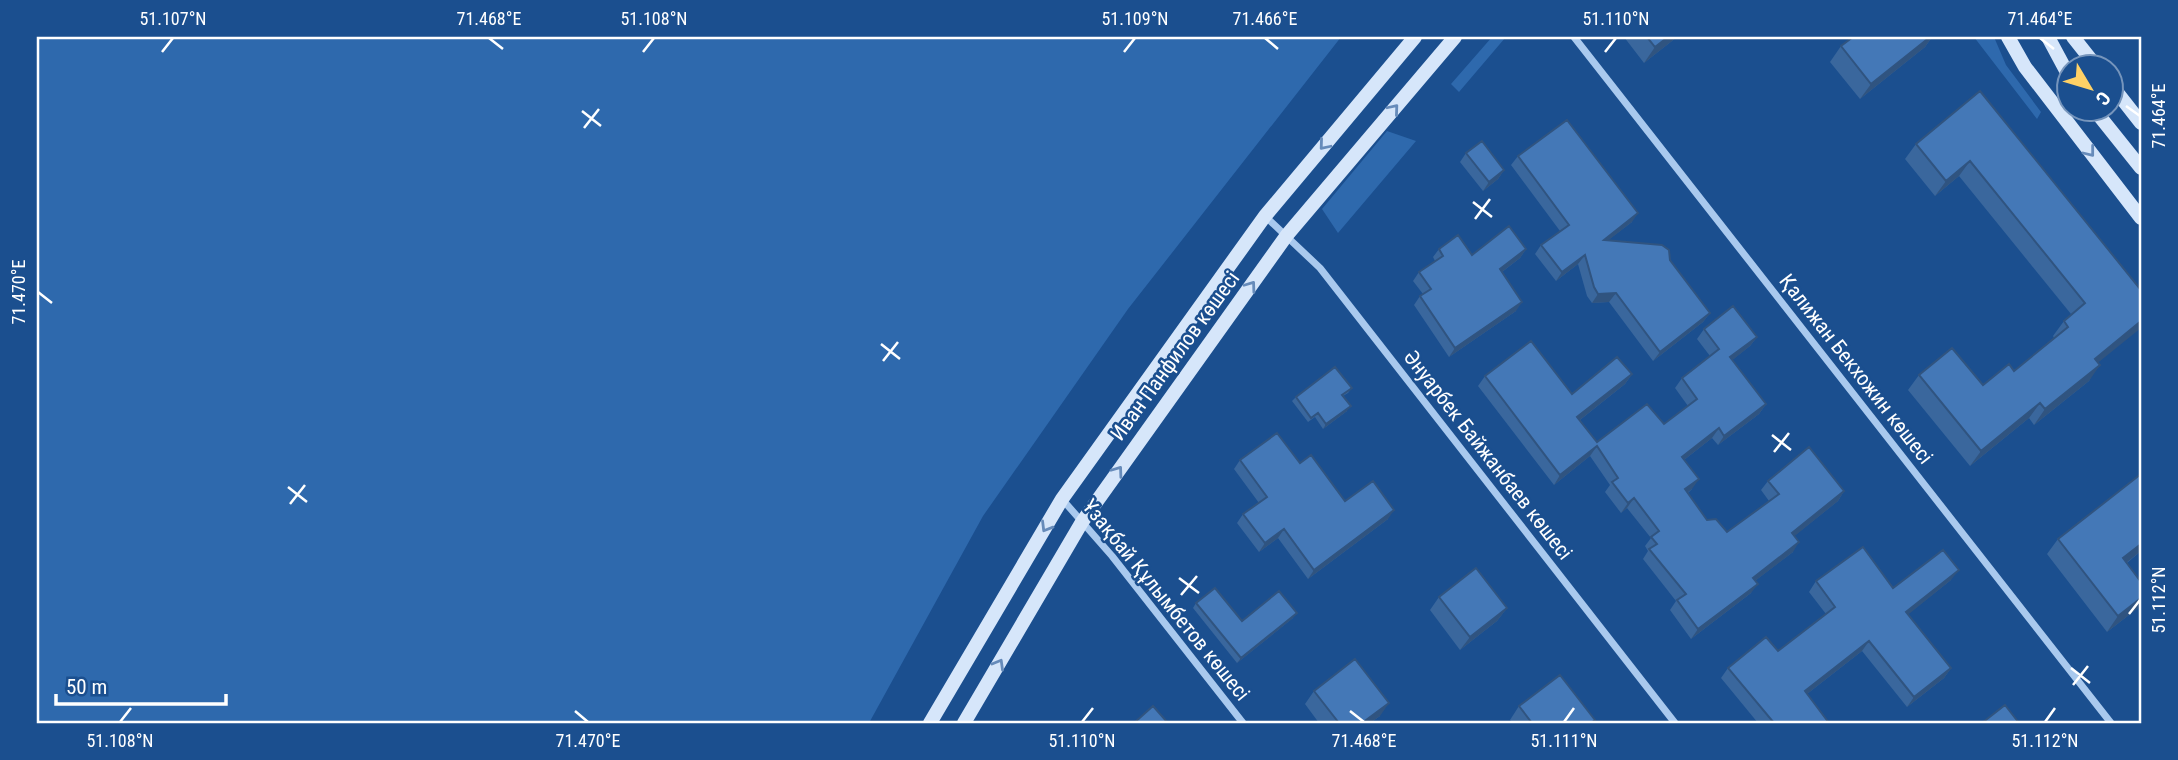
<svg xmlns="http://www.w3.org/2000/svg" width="2178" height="760" font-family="'Roboto Condensed',sans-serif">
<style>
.green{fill:#2e69ad}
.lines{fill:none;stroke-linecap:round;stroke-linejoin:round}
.street{stroke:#a9c9ee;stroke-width:7}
.secondary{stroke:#d6e6fa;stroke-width:14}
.wall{fill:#3a679d}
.shaded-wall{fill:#305480}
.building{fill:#4478b7;stroke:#305480;stroke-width:2}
.oneway{stroke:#668bba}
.ticks{fill:none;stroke:#fff;stroke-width:2.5}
.labels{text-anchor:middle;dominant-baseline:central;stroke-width:5;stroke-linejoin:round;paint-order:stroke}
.street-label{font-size:21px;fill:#fff;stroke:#1b4f8f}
.neatline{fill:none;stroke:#fff;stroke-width:2.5}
.ticks-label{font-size:18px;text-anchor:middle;fill:#fff}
</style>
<rect width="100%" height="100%" fill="#1b4f8f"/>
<path class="green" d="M37,37H1341L1128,309L983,516L869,723H37Z
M1492,37L1505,38L1459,92L1451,84Z
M1974,37H1994L2006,65L2041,112L2037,119Z
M1387,131L1416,141L1338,233L1322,209Z"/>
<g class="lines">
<path class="street" d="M1574,37L2111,723
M1265,216L1320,268L1675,723
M1062,499L1112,556L1243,723"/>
<path class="secondary" d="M2008,37L2025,67L2141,218
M2048,37L2070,78
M2073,37L2096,66
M2112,86L2141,123
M2093,108L2141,168
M930,723L1062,499L1265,216L1415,37
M964,723L1082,522L1287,235L1455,37"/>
</g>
<path class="wall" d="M1624,37H1677L1644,63Z
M1847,37H1932L1925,47L1860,99L1830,62L1841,46L1850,40Z
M1980,91L2141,290L2098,363L2089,381L2034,425L2029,418L1970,466L1908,390L1919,375L1983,385L2014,371L2054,338L2053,336L2064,321L2071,314L1959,176L1935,196L1905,159L1916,144Z
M1466,153L1504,170L1498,179L1483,191L1460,162Z
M1518,156L1632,222L1608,240L1670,260L1710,313L1703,322L1653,361L1609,302L1592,303L1587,296L1578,264L1556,281L1535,254L1541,245L1560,231L1511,165Z
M1439,249L1472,255L1526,249L1520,258L1502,272L1516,311L1449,357L1414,305L1420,296L1423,294L1413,281L1419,272L1435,261L1433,257Z
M1704,329L1757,337L1750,346L1732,360L1766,404L1759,414L1718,445L1712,438L1684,460L1692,489L1688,493L1707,520L1727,532L1769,501L1761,490L1768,481L1844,491L1838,501L1794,536L1793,552L1756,580L1751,593L1691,639L1670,610L1676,601L1643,559L1648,551L1645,546L1651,538L1627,508L1621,513L1605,492L1610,485L1590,456L1554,485L1478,386L1485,376L1572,394L1632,374L1625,384L1580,420L1597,442L1664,424L1688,406L1675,388L1682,378L1710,356L1697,339Z
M1352,388L1348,393L1343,396L1347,411L1323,429L1315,417L1308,422L1292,401L1296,397Z
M1240,460L1300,463L1345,501L1388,519L1308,579L1278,538L1259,552L1237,523L1243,514L1259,503L1234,469Z
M2141,474V551L2127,563L2138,608L2107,632L2047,554L2058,539Z
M1951,580L1908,614L1951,668L1944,678L1907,707L1862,651L1807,694L1829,723H1758L1721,678L1728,668L1778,651L1826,614L1809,592L1816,581L1893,588Z
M1439,597L1507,608L1497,621L1460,650L1430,610Z
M1196,603L1242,621L1293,618L1237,663L1193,608Z
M1314,691L1380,716L1370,723H1319L1305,704Z
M1519,706L1595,720L1593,723H1513L1510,720Z"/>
<path class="shaded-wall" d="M1668,37H1677L1644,63L1655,47Z
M1930,37H1932L1925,47L1860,99L1871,84Z
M1970,161L1959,176L1935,196L1946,181Z
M1504,170L1498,179L1483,191L1489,182Z
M1638,213L1632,222L1597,249L1604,240Z
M1526,249L1520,258L1494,278L1500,269Z
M1585,255L1578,264L1556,281L1562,272Z
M1616,293L1609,302L1592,303L1598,294Z
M1522,302L1516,311L1449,357L1455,348Z
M1710,313L1703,322L1653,361L1660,352Z
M2141,321V328L2084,374L2095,359Z
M1757,337L1750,346L1724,367L1730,357Z
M2100,365L2089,381L2034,425L2045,409Z
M1632,374L1625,384L1571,427L1577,417Z
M2040,403L2029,418L1970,466L1981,451Z
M1766,404L1759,414L1718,445L1724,436Z
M1351,406L1347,411L1323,429L1326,424Z
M1719,428L1712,438L1675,467L1682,457Z
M1597,446L1590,456L1554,485L1560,475Z
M1699,479L1692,489L1679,499L1685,489Z
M1844,491L1838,501L1786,543L1792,533Z
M1634,498L1627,508L1621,513L1628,503Z
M1394,510L1388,519L1308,579L1314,570Z
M1284,529L1278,538L1259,552L1265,543Z
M1799,542L1793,552L1747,587L1753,578Z
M2141,544V551L2112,574L2123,558Z
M1959,570L1951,580L1899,622L1906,612Z
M1758,584L1751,593L1691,639L1698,629Z
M2141,598V604L2138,608L2107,632L2118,616Z
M1507,608L1497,621L1460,650L1470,637Z
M1297,613L1293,618L1237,663L1241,658Z
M1869,641L1862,651L1798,701L1805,691Z
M1951,668L1944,678L1907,707L1914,697Z
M1389,703L1380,716L1370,723H1362Z"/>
<path class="building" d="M1647,37H1668L1655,47Z
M1853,37H1930L1871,84L1841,46Z
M1980,91L2141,290V321L2095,359L2100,365L2045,409L2040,403L1981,451L1919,375L1952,348L1983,385L2009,364L2014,371L2068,327L2064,321L2085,303L1970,161L1946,181L1916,144Z
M1567,120L1638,213L1604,240L1662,245L1669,250L1670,260L1710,313L1660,352L1616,293L1598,294L1594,287L1585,255L1562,272L1541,245L1569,225L1518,156Z
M1482,141L1504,170L1489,182L1466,153Z
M1509,226L1526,249L1500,269L1522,302L1455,348L1420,296L1431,289L1419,272L1443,256L1439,249L1458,235L1472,255Z
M1733,306L1757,337L1730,357L1766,404L1724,436L1719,428L1682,457L1699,479L1685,489L1707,520L1716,519L1727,532L1779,494L1768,481L1809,447L1844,491L1792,533L1799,542L1753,578L1758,584L1698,629L1677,600L1686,594L1649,549L1657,544L1651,537L1659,531L1634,498L1628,503L1612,482L1618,478L1597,446L1560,475L1485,376L1531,341L1572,394L1617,357L1632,374L1577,417L1597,442L1647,404L1664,424L1697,399L1682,378L1719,349L1704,329Z
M1335,367L1352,388L1342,395L1351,406L1326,424L1318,413L1311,418L1296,397Z
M1277,433L1300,463L1311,455L1345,501L1373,481L1394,510L1314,570L1284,529L1265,543L1243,514L1267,497L1240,460Z
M2141,474V544L2123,558L2141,582V598L2118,616L2058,539Z
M1863,547L1893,588L1943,550L1959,570L1906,612L1951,668L1914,697L1869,641L1805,691L1829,723H1774L1728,668L1766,637L1778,651L1835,607L1816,581Z
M1476,568L1507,608L1470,637L1439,597Z
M1215,588L1242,621L1279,591L1297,613L1241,658L1196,603Z
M1355,659L1389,703L1362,723H1339L1314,691Z
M1560,675L1595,720L1591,723H1532L1519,706Z
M2005,705L2019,723H1982Z
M1153,706L1168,723H1134Z"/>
<defs><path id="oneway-chevron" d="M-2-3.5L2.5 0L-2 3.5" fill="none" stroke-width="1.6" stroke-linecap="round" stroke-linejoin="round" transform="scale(1.75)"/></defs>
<g class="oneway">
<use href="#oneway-chevron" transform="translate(1394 109) rotate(-50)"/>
<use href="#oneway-chevron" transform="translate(1324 145) rotate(130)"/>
<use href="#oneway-chevron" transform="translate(2090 152) rotate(52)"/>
<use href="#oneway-chevron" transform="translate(1251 286) rotate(-54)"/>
<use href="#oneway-chevron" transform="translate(1118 471) rotate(-54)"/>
<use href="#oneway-chevron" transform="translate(1046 527) rotate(121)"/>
<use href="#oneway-chevron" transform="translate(999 664) rotate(-60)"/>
</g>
<path class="ticks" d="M489,38L503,49M1265,38L1278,49M2040,38L2054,49M162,52L173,38M643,52L654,38M1124,52L1135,38M1605,52L1616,38M2126,106L2140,116M582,111L601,126M584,128L599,109M1473,202L1492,217M1475,219L1490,199M38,292L52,303M881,344L900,359M883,361L898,342M1772,435L1791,450M1774,452L1789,433M288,487L307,502M290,504L305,485M1179,578L1199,593M1181,595L1197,576M2129,614L2140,600M2071,668L2090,683M2073,685L2088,666M575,711L588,722M1350,711L1364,722M120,722L131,708M1082,722L1093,708M1564,722L1574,708M2045,722L2055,708"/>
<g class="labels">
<g class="street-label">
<text transform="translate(1175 356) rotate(-54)">Иван Панфилов көшесі</text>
<text transform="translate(1856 369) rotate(52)">Қалижан Бекхожин көшесі</text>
<text transform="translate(1488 455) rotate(52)">Әнуарбек Байжанбаев көшесі</text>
<text transform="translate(1166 600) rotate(51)">Ұзақбай Құлымбетов көшесі</text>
</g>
</g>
<rect width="2178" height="760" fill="none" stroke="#1b4f8f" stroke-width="77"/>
<g transform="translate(2090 88) rotate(128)"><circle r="33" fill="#1b4f8f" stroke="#7695bc" stroke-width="2"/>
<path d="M0-5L12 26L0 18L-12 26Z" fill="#ffd166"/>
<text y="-10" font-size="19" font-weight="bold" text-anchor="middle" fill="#ffffff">С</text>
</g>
<path d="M56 694v10h170v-10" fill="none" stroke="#ffffff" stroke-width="3.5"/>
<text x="66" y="694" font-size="21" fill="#ffffff" stroke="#1b4f8f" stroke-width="5" paint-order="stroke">50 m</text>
<rect x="38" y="38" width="2102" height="684" class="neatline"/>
<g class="ticks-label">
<text x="173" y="25">51.107°N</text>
<text x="489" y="25">71.468°E</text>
<text x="654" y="25">51.108°N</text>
<text x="1135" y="25">51.109°N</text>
<text x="1265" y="25">71.466°E</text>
<text x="1616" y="25">51.110°N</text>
<text x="2040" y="25">71.464°E</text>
<text transform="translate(2159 116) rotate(-90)" y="6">71.464°E</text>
<text transform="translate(19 292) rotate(-90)" y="6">71.470°E</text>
<text transform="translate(2159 600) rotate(-90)" y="6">51.112°N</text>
<text x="120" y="747">51.108°N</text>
<text x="588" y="747">71.470°E</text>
<text x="1082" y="747">51.110°N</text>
<text x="1364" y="747">71.468°E</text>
<text x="1564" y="747">51.111°N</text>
<text x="2045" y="747">51.112°N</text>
</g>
</svg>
